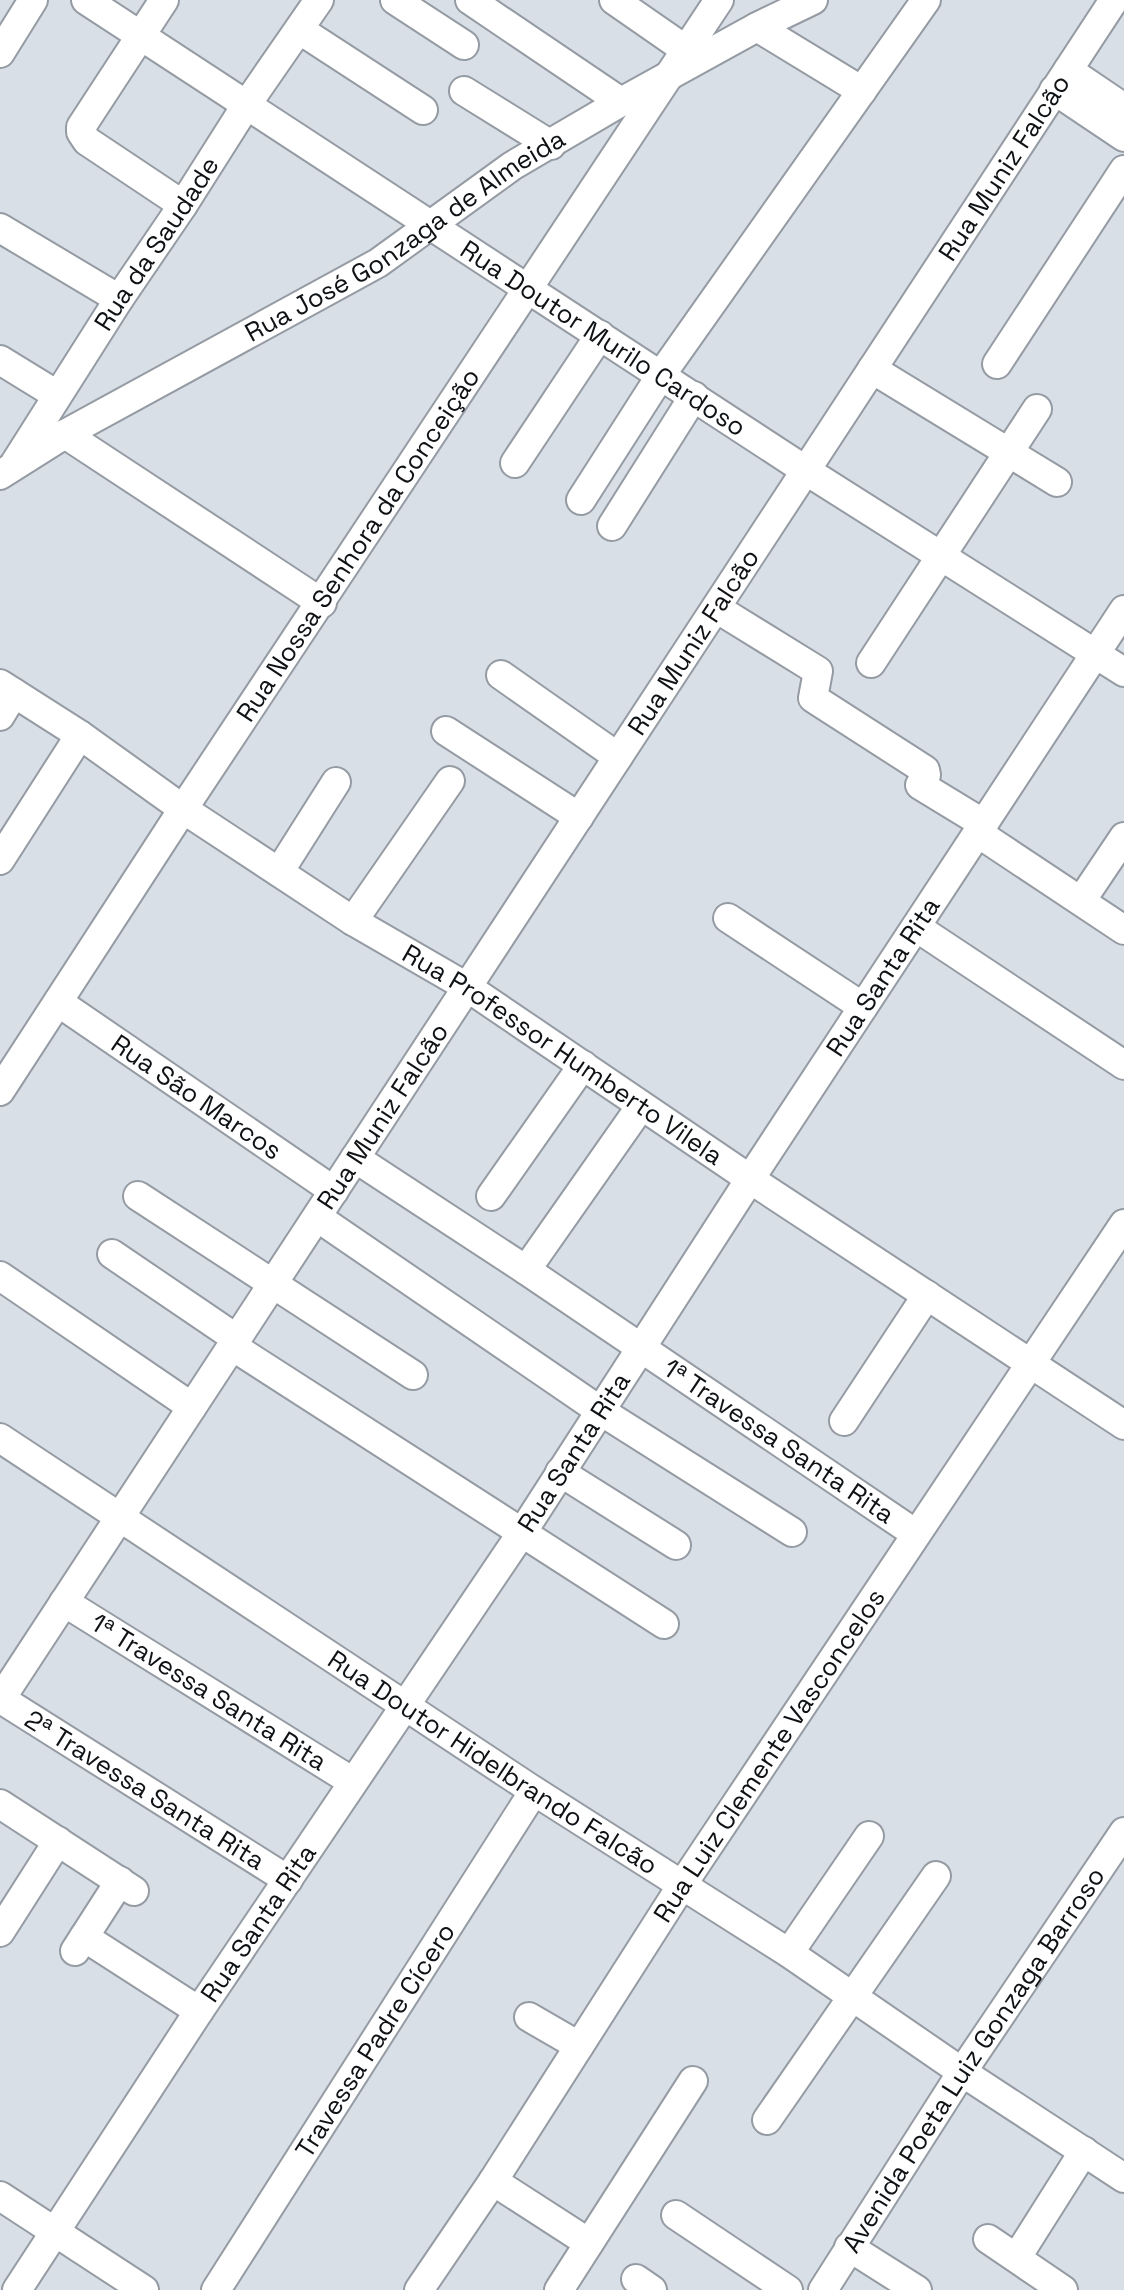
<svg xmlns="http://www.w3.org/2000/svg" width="1124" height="2290" font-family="'Space Grotesk',sans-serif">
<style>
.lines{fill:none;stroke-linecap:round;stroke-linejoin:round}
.minor-casing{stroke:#959ba3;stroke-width:32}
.minor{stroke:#fff;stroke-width:28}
.labels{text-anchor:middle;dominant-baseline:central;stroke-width:5;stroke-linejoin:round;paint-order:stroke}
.street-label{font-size:26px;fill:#0f1215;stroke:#fff}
</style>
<rect width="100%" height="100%" fill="#d8dfe7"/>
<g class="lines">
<defs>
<g id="minor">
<path id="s1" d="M86,0L805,470L1124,672"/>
<path d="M164,0L81,127V132L87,141L183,205"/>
<path d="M395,0L464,45"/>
<path d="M470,0L621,102"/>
<path d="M614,0L686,50"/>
<path d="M757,27L862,91"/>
<path d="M300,30L423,110"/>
<path d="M0,53L33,0"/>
<path d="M1068,70L1124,108"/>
<path d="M1054,90L1124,137"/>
<path d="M464,91L551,145"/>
<path d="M0,228L119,299"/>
<path d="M0,360L57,395"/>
<path d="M997,364L1124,170"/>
<path d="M872,369L1057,482"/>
<path d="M65,434L322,603"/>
<path id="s2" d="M15,463L119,299L183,205L247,104L319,0"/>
<path d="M515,463L600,335"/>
<path id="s3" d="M0,475L65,434L378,263L512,166L621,102L757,27L813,0"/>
<path d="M581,500L661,375L926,0"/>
<path d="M612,526L694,396"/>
<path d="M716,608L818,671L813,698L925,770L926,775L920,785L984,824"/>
<path d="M871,663L1037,409"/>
<path d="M501,675L618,757"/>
<path id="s4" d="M0,684L80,735L183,809L353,921L467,987L750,1179L1124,1425"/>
<path d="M0,716L14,693"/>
<path d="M446,731L579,817"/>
<path d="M978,833L1124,930"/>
<path d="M0,860L80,735"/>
<path d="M279,872L336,782"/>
<path d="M1081,901L1124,837"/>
<path d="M728,918L863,1007"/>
<path d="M353,921L450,781"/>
<path d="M916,927L1124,1065"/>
<path id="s5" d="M58,1002L334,1191"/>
<path id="s6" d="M0,1091L183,809L719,0"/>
<path d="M355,1158L526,1270L916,1534"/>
<path d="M138,1196L413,1375"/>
<path d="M491,1196L583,1065"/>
<path d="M317,1217L599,1410L792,1532"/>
<path d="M112,1254L237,1339"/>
<path d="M526,1270L641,1106"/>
<path d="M0,1276L192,1407"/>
<path d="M232,1346L664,1624"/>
<path d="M844,1421L927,1295"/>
<path id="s7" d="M0,1438L534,1791L789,1953L962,2072L1124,2178"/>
<path d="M560,1472L676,1545"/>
<path d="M64,1602L353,1782"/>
<path d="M1,1699L288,1880"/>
<path id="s8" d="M0,1700L1114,0"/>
<path d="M0,1804L134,1891"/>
<path d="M0,1932L58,1841"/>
<path d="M84,1937L199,2011"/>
<path d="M75,1951L120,1881"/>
<path d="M789,1953L869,1836"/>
<path d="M529,2017L579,2046"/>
<path d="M767,2120L936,1876"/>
<path d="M493,2181L589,2243"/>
<path d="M0,2196L144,2290"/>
<path d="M676,2215L788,2290"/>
<path d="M988,2239L1063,2290"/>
<path d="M849,2247L917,2290"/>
<path d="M1017,2257L1084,2151"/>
<path d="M636,2279L652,2290"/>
<path id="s9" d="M17,2290L199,2011L523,1531L750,1179L1124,610"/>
<path id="s10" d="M216,2290L534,1791"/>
<path id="s11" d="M419,2290L493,2181L682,1885L1124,1224"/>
<path d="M559,2290L693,2081"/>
<path id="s12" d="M823,2290L962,2072L1124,1832"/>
</g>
</defs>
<use href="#minor" class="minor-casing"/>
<use href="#minor" class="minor"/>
</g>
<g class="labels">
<g class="street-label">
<text stroke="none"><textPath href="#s8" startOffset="1832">Rua Muniz Falcão</textPath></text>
<text stroke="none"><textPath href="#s3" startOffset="471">Rua José Gonzaga de Almeida</textPath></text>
<text stroke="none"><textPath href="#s2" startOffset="261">Rua da Saudade</textPath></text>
<text stroke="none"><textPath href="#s1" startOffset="618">Rua Doutor Murilo Cardoso</textPath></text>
<text stroke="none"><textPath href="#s6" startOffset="653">Rua Nossa Senhora da Conceição</textPath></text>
<text stroke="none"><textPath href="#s8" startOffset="1265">Rua Muniz Falcão</textPath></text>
<text stroke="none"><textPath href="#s9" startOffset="1573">Rua Santa Rita</textPath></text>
<text stroke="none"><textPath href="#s4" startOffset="674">Rua Professor Humberto Vilela</textPath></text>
<text stroke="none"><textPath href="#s5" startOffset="168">Rua São Marcos</textPath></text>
<text stroke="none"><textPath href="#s8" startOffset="698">Rua Muniz Falcão</textPath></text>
<text transform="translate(779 1441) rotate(34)">1ª Travessa Santa Rita</text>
<text stroke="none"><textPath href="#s9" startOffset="1006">Rua Santa Rita</textPath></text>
<text transform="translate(209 1692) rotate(32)">1ª Travessa Santa Rita</text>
<text stroke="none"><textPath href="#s11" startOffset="639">Rua Luiz Clemente Vasconcelos</textPath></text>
<text stroke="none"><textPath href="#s7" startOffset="590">Rua Doutor Hidelbrando Falcão</textPath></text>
<text transform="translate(145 1790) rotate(32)">2ª Travessa Santa Rita</text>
<text stroke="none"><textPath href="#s9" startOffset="439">Rua Santa Rita</textPath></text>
<text stroke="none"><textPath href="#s10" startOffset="296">Travessa Padre Cícero</textPath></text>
<text stroke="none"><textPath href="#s12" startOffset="275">Avenida Poeta Luiz Gonzaga Barroso</textPath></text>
</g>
</g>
</svg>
